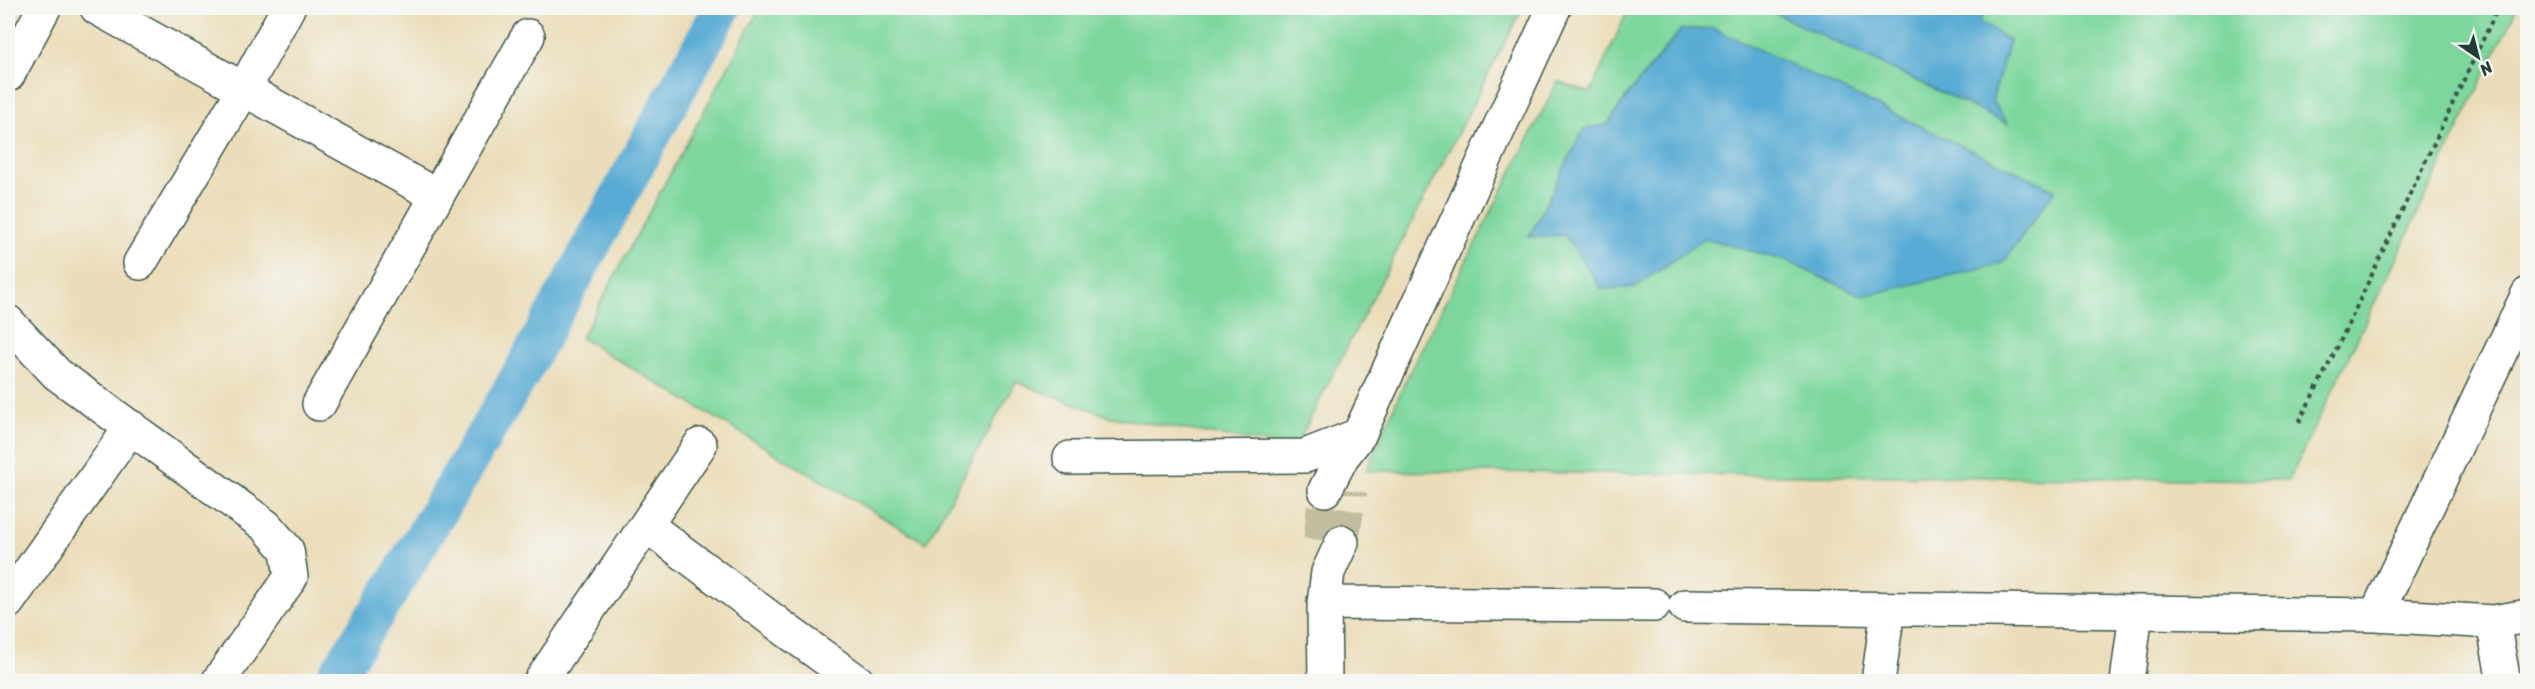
<svg xmlns="http://www.w3.org/2000/svg" width="2535" height="689" font-family="Sriracha,sans-serif">
<style>
.green{fill:#7dd79d;stroke:#4e8a68;stroke-width:1.5;fill-rule:evenodd}
.water{fill:#59abd4;stroke:#3c7484;stroke-width:1.5}
.lines{fill:none;stroke-linecap:round;stroke-linejoin:round}
.canal{stroke:#59abd4;stroke-width:38}
.minor-tunnel{stroke:#c2bd9e;stroke-width:33;stroke-dasharray:33 16;stroke-linecap:butt}
.minor-casing{stroke:#3e5548;stroke-width:36}
.path{stroke:#3e5548;stroke-width:4;stroke-dasharray:4.5 4.5;stroke-linecap:butt}
.minor{stroke:#fff;stroke-width:33}
</style>
<rect width="100%" height="100%" fill="#f6f6f2"/>
<filter id="ink" filterUnits="userSpaceOnUse"><feTurbulence type="fractalNoise" baseFrequency=".0167" numOctaves="2"/><feDisplacementMap in="SourceGraphic" scale="12" xChannelSelector="R" yChannelSelector="G"/><feConvolveMatrix kernelMatrix="1 2 1 2 8 2 1 2 1" color-interpolation-filters="sRGB"/></filter>
<filter id="wash" filterUnits="userSpaceOnUse"><feTurbulence type="fractalNoise" baseFrequency=".008" numOctaves="4" result="noise"/><feDisplacementMap in="SourceGraphic" scale="24" xChannelSelector="R" yChannelSelector="G"/><feGaussianBlur stdDeviation="1.35" result="paint"/><feColorMatrix in="noise" values="0 0 0 0 0 0 0 0 0 0 0 0 0 0 0 0 0 1.4 0 .05"/><feComposite in="paint" operator="in"/></filter>
<g filter="url(#wash)">
<rect width="100%" height="100%" fill="#ebddb9"/>
<path class="green" d="M760,8H1509L1520,13L1295,448L1111,417L1016,382L926,543L581,338Z
M1629,8H1764L2007,123L1992,101L2009,40L1978,22L1986,8H2517L2289,480L1366,471L1408,375L1558,81L1590,93ZM1713,29L2055,190L1863,296L1786,261L1705,238L1635,287L1602,289L1565,235L1529,236L1631,91L1681,30Z"/>
<path class="water" d="M1764,8H1986L1979,22L2009,40L1992,101L2008,124Z
M1713,28L2055,190L2003,263L1863,296L1786,261L1705,238L1635,287L1602,289L1565,235L1529,237L1584,129L1608,124L1631,91L1681,30Z"/>
<g class="lines">
<path class="canal" d="M332,682L393,587L522,372L722,8"/>
</g>
</g>
<g filter="url(#ink)">
<g class="lines">
<path class="minor-tunnel" d="M1320,540L1325,490
M1342,542L1351,490"/>
<defs>
<path id="minor" d="M97,8L437,196
M8,75L44,8
M140,263L244,89L288,8
M8,322L57,374L266,526L287,550L291,577L218,682
M319,404L528,36
M1070,458L1305,456L1359,435
M1325,490L1342,457L1359,435L1554,8
M646,525L786,630L858,682
M8,602L131,427
M1324,603L1654,605
M1685,606L2376,615L2493,622L2528,616
M2376,615L2528,294
M2493,622L2504,682
M540,682L700,445
M1325,682L1324,603L1328,572L1342,542
M1878,682L1888,609
M2127,682L2136,612"/>
</defs>
<use href="#minor" class="minor-casing"/>
<path class="path" d="M2299,422L2337,348L2498,8"/>
<use href="#minor" class="minor"/>
</g>
</g>
<rect width="2535" height="689" fill="none" stroke="#f6f6f2" stroke-width="30"/>
<g transform="translate(2478 57) rotate(145)" stroke="#f6f6f2" stroke-width="4.5" paint-order="stroke">
<path d="M0-4.5L10 22L0 15L-10 22Z" fill="#1f3d34"/>
<text y="-9" font-size="16" font-weight="bold" text-anchor="middle" fill="#1f3d34">N</text>
</g>
</svg>
